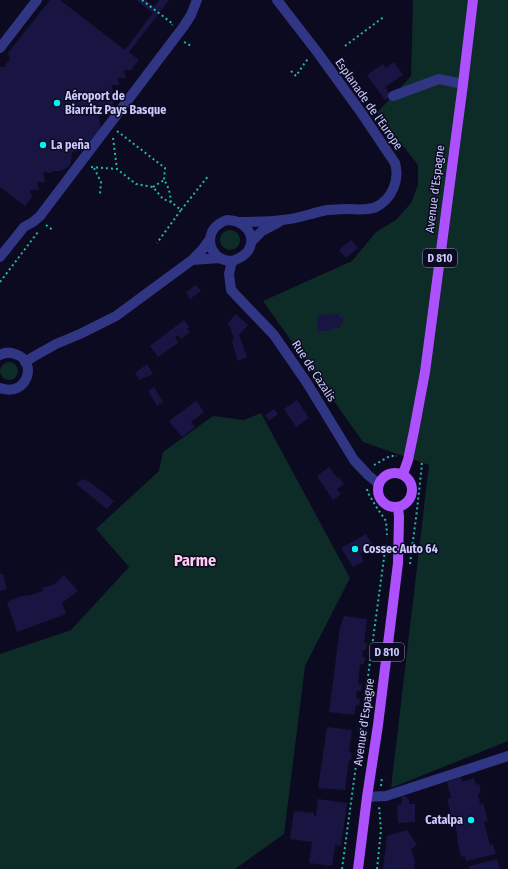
<svg xmlns="http://www.w3.org/2000/svg" width="508" height="869" font-family="'Fira Sans Condensed',sans-serif">
<style>
.green{fill:#0d2b27}
.building{fill:#191543}
.lines{fill:none;stroke-linecap:round;stroke-linejoin:round}
.path{stroke:#21bba3;stroke-width:2;stroke-dasharray:2 3;stroke-linecap:butt}
.minor{stroke:#313684;stroke-width:10}
.major{stroke:#ad51ff;stroke-width:10}
.poi-dot{fill:#00f4f5;stroke:#0c0a20;stroke-width:1.5}
.labels{text-anchor:middle;dominant-baseline:central;stroke-width:3;stroke-linejoin:round;paint-order:stroke}
.shield{fill:#0c0a20;stroke:#9190bc;stroke-width:1}
.shield-label{font-size:11px;font-weight:bold;fill:#cacaff}
.poi-label{font-size:12px;font-weight:bold;fill:#cacaff;stroke:#0c0a20;text-anchor:start}
.street-label{font-size:12px;fill:#cacaff;stroke:#0c0a20}
.district-label{font-size:16px;font-weight:bold;fill:#ffccf1;stroke:#0c0a20}
</style>
<rect width="100%" height="100%" fill="#0c0a20"/>
<path class="green" d="M412,0H508V741L391,788L429,465L363,442L263,301L352,261L376,232L396,220L411,203L418,185V165L377,113L411,76L413,3Z
M220 240a10 10 0 1 1 20 0a10 10 0 1 1-20 0Z
M0 371a9 9 0 1 1 18 0a9 9 0 1 1-18 0Z
M261,413L350,578L305,666L284,834L235,869H0V654L71,630L129,567L96,529L159,471L163,452L213,416L244,420Z"/>
<path class="building" d="M50,0H60L125,50L153,13L136,0H146L154,7L159,0H169L129,52L139,60L131,70H124L126,78H117L120,85H111L114,93L113,105L111,109L106,113L99,116L102,139L95,148L72,152L71,162L70,165L65,169L59,171H52L51,173L43,172L45,182H37L39,189L38,190H30L32,197L25,206L0,187V67H4L10,59L8,53Z
M394,62L403,75L385,87L391,96L385,100L367,75L383,64L386,68Z
M351,240L358,248L346,258L339,250Z
M196,285L201,291L190,299L186,292Z
M236,314L248,325L239,335L247,357L238,361L232,342L234,338L228,323Z
M339,314V318L343,317V323L340,324V328L329,329L330,331H318L317,315Z
M184,320L189,327L187,329L190,332L181,339L178,335L175,337L178,343L158,357L150,346Z
M147,364L153,374L139,380L135,373Z
M154,387L163,402L157,406L148,391Z
M297,400L309,418L296,427L284,409Z
M196,401L204,412L191,422L195,427L182,437L169,421Z
M274,409L278,414L269,421L265,415Z
M329,467L337,478L339,477L344,484L337,489L341,494L333,500L317,476Z
M82,479L90,482L114,501L107,509L76,484Z
M366,534L373,546L360,554L364,561L353,567L341,548Z
M0,574H3L7,589L0,591Z
M64,575L78,591L62,603L66,614L17,632L7,602L22,596L31,595L43,591L42,588L55,584Z
M344,616L367,619L364,643H367L366,650H363L362,657H365L364,664H360L358,684H362L361,691H357L356,698L360,699L359,705H356L354,715L329,712L340,627Z
M327,727L352,730L349,752L352,753L351,760H349L345,790L318,788Z
M461,777L462,782L474,778L476,785L479,784L481,793L478,794L480,804L483,803L488,821L484,822L490,845L493,844L496,854L466,861L465,856L461,857L457,839H458L454,818L452,819L447,799L451,798L447,782Z
M406,796L409,800V804H415V822L398,823L397,805L402,804L401,797Z
M318,799L347,803L341,846L335,845L332,866L309,863L312,842L290,839L294,811L314,813V816H316Z
M407,830L417,845L411,849L415,861L414,869H383L387,836Z
M497,859L500,869H469V866Z"/>
<g class="lines">
<path class="path" d="M142,0L173,24L172,25
M184,42L191,46
M345,46L385,16
M291,71L296,76L306,61L309,59
M117,131L165,168L164,180
M113,138L117,169
M91,167L117,169L136,184L153,187L163,199L171,202L181,210L157,243
M94,168L101,182L100,194
M153,187L164,180C169,187 170,193 171,202
M181,210L209,175
M46,225L54,231
M0,282L38,232
M374,465L390,456H397
M367,489L368,493L377,508L386,521L387,535
M410,564L417,510L422,464L418,463
M381,786L382,777
M342,869L386,543
M377,869L381,830L379,806"/>
<path class="minor" d="M0,48L37,0
M393,96L439,79L463,84
M227,220C244,220 258,235 248,251C245,255 240,258 235,260C210,266 198,229 227,220Z
M239,222C253,222 268,222 282,220C297,219 312,213 327,210C333,210 339,209 345,209C356,209 366,211 376,207C392,199 400,180 395,163L360,111L318,53L277,0
M252,241L262,231L279,222
M0,257L24,227L33,222L40,216L184,26L191,15L197,0
M192,260L220,258
M232,261L229,274L231,290L274,335L307,383L354,460L368,475L379,484
M0,355C5,352 10,352 15,354C39,361 27,398 0,388
M25,362L33,357L56,344L80,334L116,316L192,260L202,250L210,239
M367,797L386,796L508,756"/>
<path class="major" d="M378 490a17 17 0 1 1 34 0a17 17 0 1 1-34 0Z
M403,474L408,460L414,431L425,372L463,84L473,0
M358,869L367,797L378,725L398,563L399,517L398,507"/>
</g>
<g class="poi-dot">
<circle cx="57" cy="103" r="4"/>
<circle cx="43" cy="145" r="4"/>
<circle cx="355" cy="549" r="4"/>
<circle cx="471" cy="820" r="4"/>
</g>
<g class="labels">
<g class="shield">
<rect x="423" y="249" width="34" height="18" rx="3"/>
<rect x="370" y="643" width="34" height="18" rx="3"/>
</g>
<g class="shield-label">
<text x="440" y="258">D 810</text>
<text x="387" y="652">D 810</text>
</g>
<g class="poi-label">
<text x="65" y="96">Aéroport de<tspan x="65" dy="14">Biarritz Pays Basque</tspan></text>
<text x="51" y="145">La peña</text>
<text x="363" y="549">Cossec Auto 64</text>
<text x="463" y="820" text-anchor="end">Catalpa</text>
</g>
<g class="street-label">
<text transform="translate(369 104) rotate(55)">Esplanade de l'Europe</text>
<text transform="translate(435 189) rotate(-83)">Avenue d'Espagne</text>
<text transform="translate(314 371) rotate(57)">Rue de Cazalis</text>
<text transform="translate(364 722) rotate(-82)">Avenue d'Espagne</text>
</g>
<g class="district-label">
<text x="195" y="560">Parme</text>
</g>
</g>
</svg>
